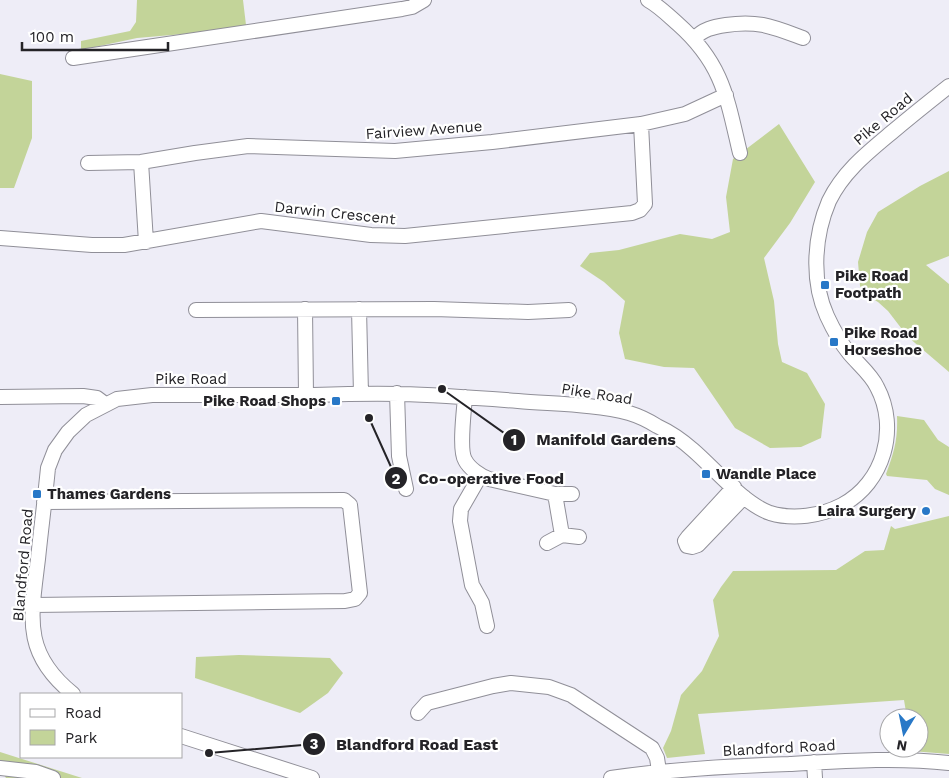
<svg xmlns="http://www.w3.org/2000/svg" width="949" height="778" font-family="'Work Sans',sans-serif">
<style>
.green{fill:#c3d499}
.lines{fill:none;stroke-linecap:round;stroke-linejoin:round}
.minor-casing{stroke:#908f98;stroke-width:16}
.minor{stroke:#fff;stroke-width:14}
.poi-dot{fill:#2878c7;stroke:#fff;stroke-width:2}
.labels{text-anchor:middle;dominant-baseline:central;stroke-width:4.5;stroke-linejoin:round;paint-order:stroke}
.street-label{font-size:15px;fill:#242327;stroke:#fff}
.poi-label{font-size:15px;font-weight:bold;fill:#242327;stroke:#fff;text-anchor:start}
.leader{fill:none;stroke:#242327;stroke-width:2}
.callout-dot{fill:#242327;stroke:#fff;stroke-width:2}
.mark-label{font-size:15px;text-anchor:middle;font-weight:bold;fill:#fff}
.callout-label{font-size:16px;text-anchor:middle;font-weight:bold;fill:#242327;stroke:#fff;stroke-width:4.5;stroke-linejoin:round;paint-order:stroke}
</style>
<rect width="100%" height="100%" fill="#eeedf7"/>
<path class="green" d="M137,0H243L246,25L195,33L137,38L81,50V41L130,31L136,22Z
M0,74L32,81V138L14,188H0Z
M779,124L815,182L790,223L764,258L774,301L778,344L782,362L807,373L825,404L821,438L801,447L770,448L735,428L694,368L664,367L625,359L619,333L625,301L604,282L580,266L590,253L619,250L680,234L712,239L730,232L726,197L733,159Z
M949,171V256L926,265L949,284V372L908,337L888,311L878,302L867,296L860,286L858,262L867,232L878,212L920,186Z
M897,416L924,420L938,440L949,447V495L935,489L927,480L887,476L886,474C894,452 898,439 897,416Z
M949,516V754L911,751V748H919V718H907L904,700L698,714L705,754L667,758L663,748L671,731L681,695L702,671L719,636L713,600L721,587L733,571L836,570L865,551L884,550L891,526L895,529Z
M239,655L330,658L343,673L328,693L300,713L195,678L196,657Z
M0,752L82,778H6L0,769Z"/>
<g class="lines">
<defs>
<path id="minor" d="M648,0C659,6 669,16 678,24C723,64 727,98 740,153
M694,39C703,29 713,27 726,25C758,20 773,27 803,38
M73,58L402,9L412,7L424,0
M141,162L146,242
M88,163L141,162L195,153L248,146L395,151L492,142L641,124L685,114L726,95
M0,238L92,245H124L261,221L371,235L405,236L632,213L640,210L645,204L641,124
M305,309L306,395
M359,309L361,394
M196,310L434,309L528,312L569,310
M397,393L399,456L406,489
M0,397L83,396L97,398L105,404
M465,397C464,410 459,450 465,460C469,468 480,476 489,479L555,494L562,535
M480,476L461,509L460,521L472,585L482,603L487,626
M734,487L688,537L685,541L687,546L692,547L698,545L744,497
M555,494H572
M547,543L562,535L579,537
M33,605L345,601L355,599L360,593L350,505L344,500L44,502
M73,694C22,653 31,617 38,559C41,529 45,499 48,468L55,450L68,432L86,415L117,399L152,395C205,395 259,395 313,395C342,394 371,393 400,394C440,395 479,398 518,401C552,404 597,404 629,413C639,416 649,421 657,426C670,432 683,441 693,450C715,469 744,504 770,513C793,520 821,516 842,505C884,483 899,428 877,387C871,374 858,364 849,353C840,342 833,329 827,316C811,281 814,236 829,201C843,172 867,153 891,133C910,117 930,101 949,86
M418,713L427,703L493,686L511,683L549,687L571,695L652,748L657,758L659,771
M181,736L312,778
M814,762L815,778
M0,768L36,772L53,778
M611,778C670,769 729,766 789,764C842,761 896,757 949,763"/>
</defs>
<use href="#minor" class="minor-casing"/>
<use href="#minor" class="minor"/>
</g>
<g class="poi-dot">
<rect x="820" y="280" width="10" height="10" rx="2.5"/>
<rect x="829" y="337" width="10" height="10" rx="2.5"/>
<rect x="331" y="396" width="10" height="10" rx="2.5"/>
<rect x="701" y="469" width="10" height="10" rx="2.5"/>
<rect x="32" y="489" width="10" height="10" rx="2.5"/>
<circle cx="926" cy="511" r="5"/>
</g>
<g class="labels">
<g class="street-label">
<text transform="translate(883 119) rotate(-40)">Pike Road</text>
<text transform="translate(424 130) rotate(-4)">Fairview Avenue</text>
<text transform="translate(335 213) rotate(6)">Darwin Crescent</text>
<text x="191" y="379">Pike Road</text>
<text transform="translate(597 394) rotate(9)">Pike Road</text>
<text transform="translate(23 565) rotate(-85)">Blandford Road</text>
<text transform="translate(779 748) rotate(-3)">Blandford Road</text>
</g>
<g class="poi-label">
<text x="835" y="276">Pike Road<tspan x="835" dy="17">Footpath</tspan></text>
<text x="844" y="333">Pike Road<tspan x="844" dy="17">Horseshoe</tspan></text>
<text x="326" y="401" text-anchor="end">Pike Road Shops</text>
<text x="716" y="474">Wandle Place</text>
<text x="47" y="494">Thames Gardens</text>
<text x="916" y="511" text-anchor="end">Laira Surgery</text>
</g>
</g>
<path class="leader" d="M442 389L514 440M369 418L396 478M209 753L314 744"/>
<g class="callout-dot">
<circle cx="442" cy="389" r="5"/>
<circle cx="369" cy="418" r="5"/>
<circle cx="209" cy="753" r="5"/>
<circle cx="514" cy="440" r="12"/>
<circle cx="396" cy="478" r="12"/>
<circle cx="314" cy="744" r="12"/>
</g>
<g class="mark-label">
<text x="514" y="445">1</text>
<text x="396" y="484">2</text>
<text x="314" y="749">3</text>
</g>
<g class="callout-label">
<text x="606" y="445">Manifold Gardens</text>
<text x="491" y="484">Co-operative Food</text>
<text x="417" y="750">Blandford Road East</text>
</g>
<rect x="20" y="693" width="162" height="65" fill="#ffffff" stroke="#a7a7a9"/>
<rect x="30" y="709" width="25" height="8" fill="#ffffff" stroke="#a7a7a9"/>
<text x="65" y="718" font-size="15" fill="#242327">Road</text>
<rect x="30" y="730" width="25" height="15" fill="#c3d499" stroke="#a7a7a9"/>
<text x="65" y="743" font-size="15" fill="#242327">Park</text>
<g transform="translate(904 733) rotate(190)"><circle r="24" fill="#ffffff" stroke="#a7a7a9"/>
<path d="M0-4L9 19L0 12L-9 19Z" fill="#2878c7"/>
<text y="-8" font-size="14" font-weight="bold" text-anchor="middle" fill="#242327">N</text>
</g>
<path d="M22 42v8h146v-8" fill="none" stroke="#242327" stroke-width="2.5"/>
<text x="30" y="42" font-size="15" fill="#242327" stroke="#ffffff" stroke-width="4" paint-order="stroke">100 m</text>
</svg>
